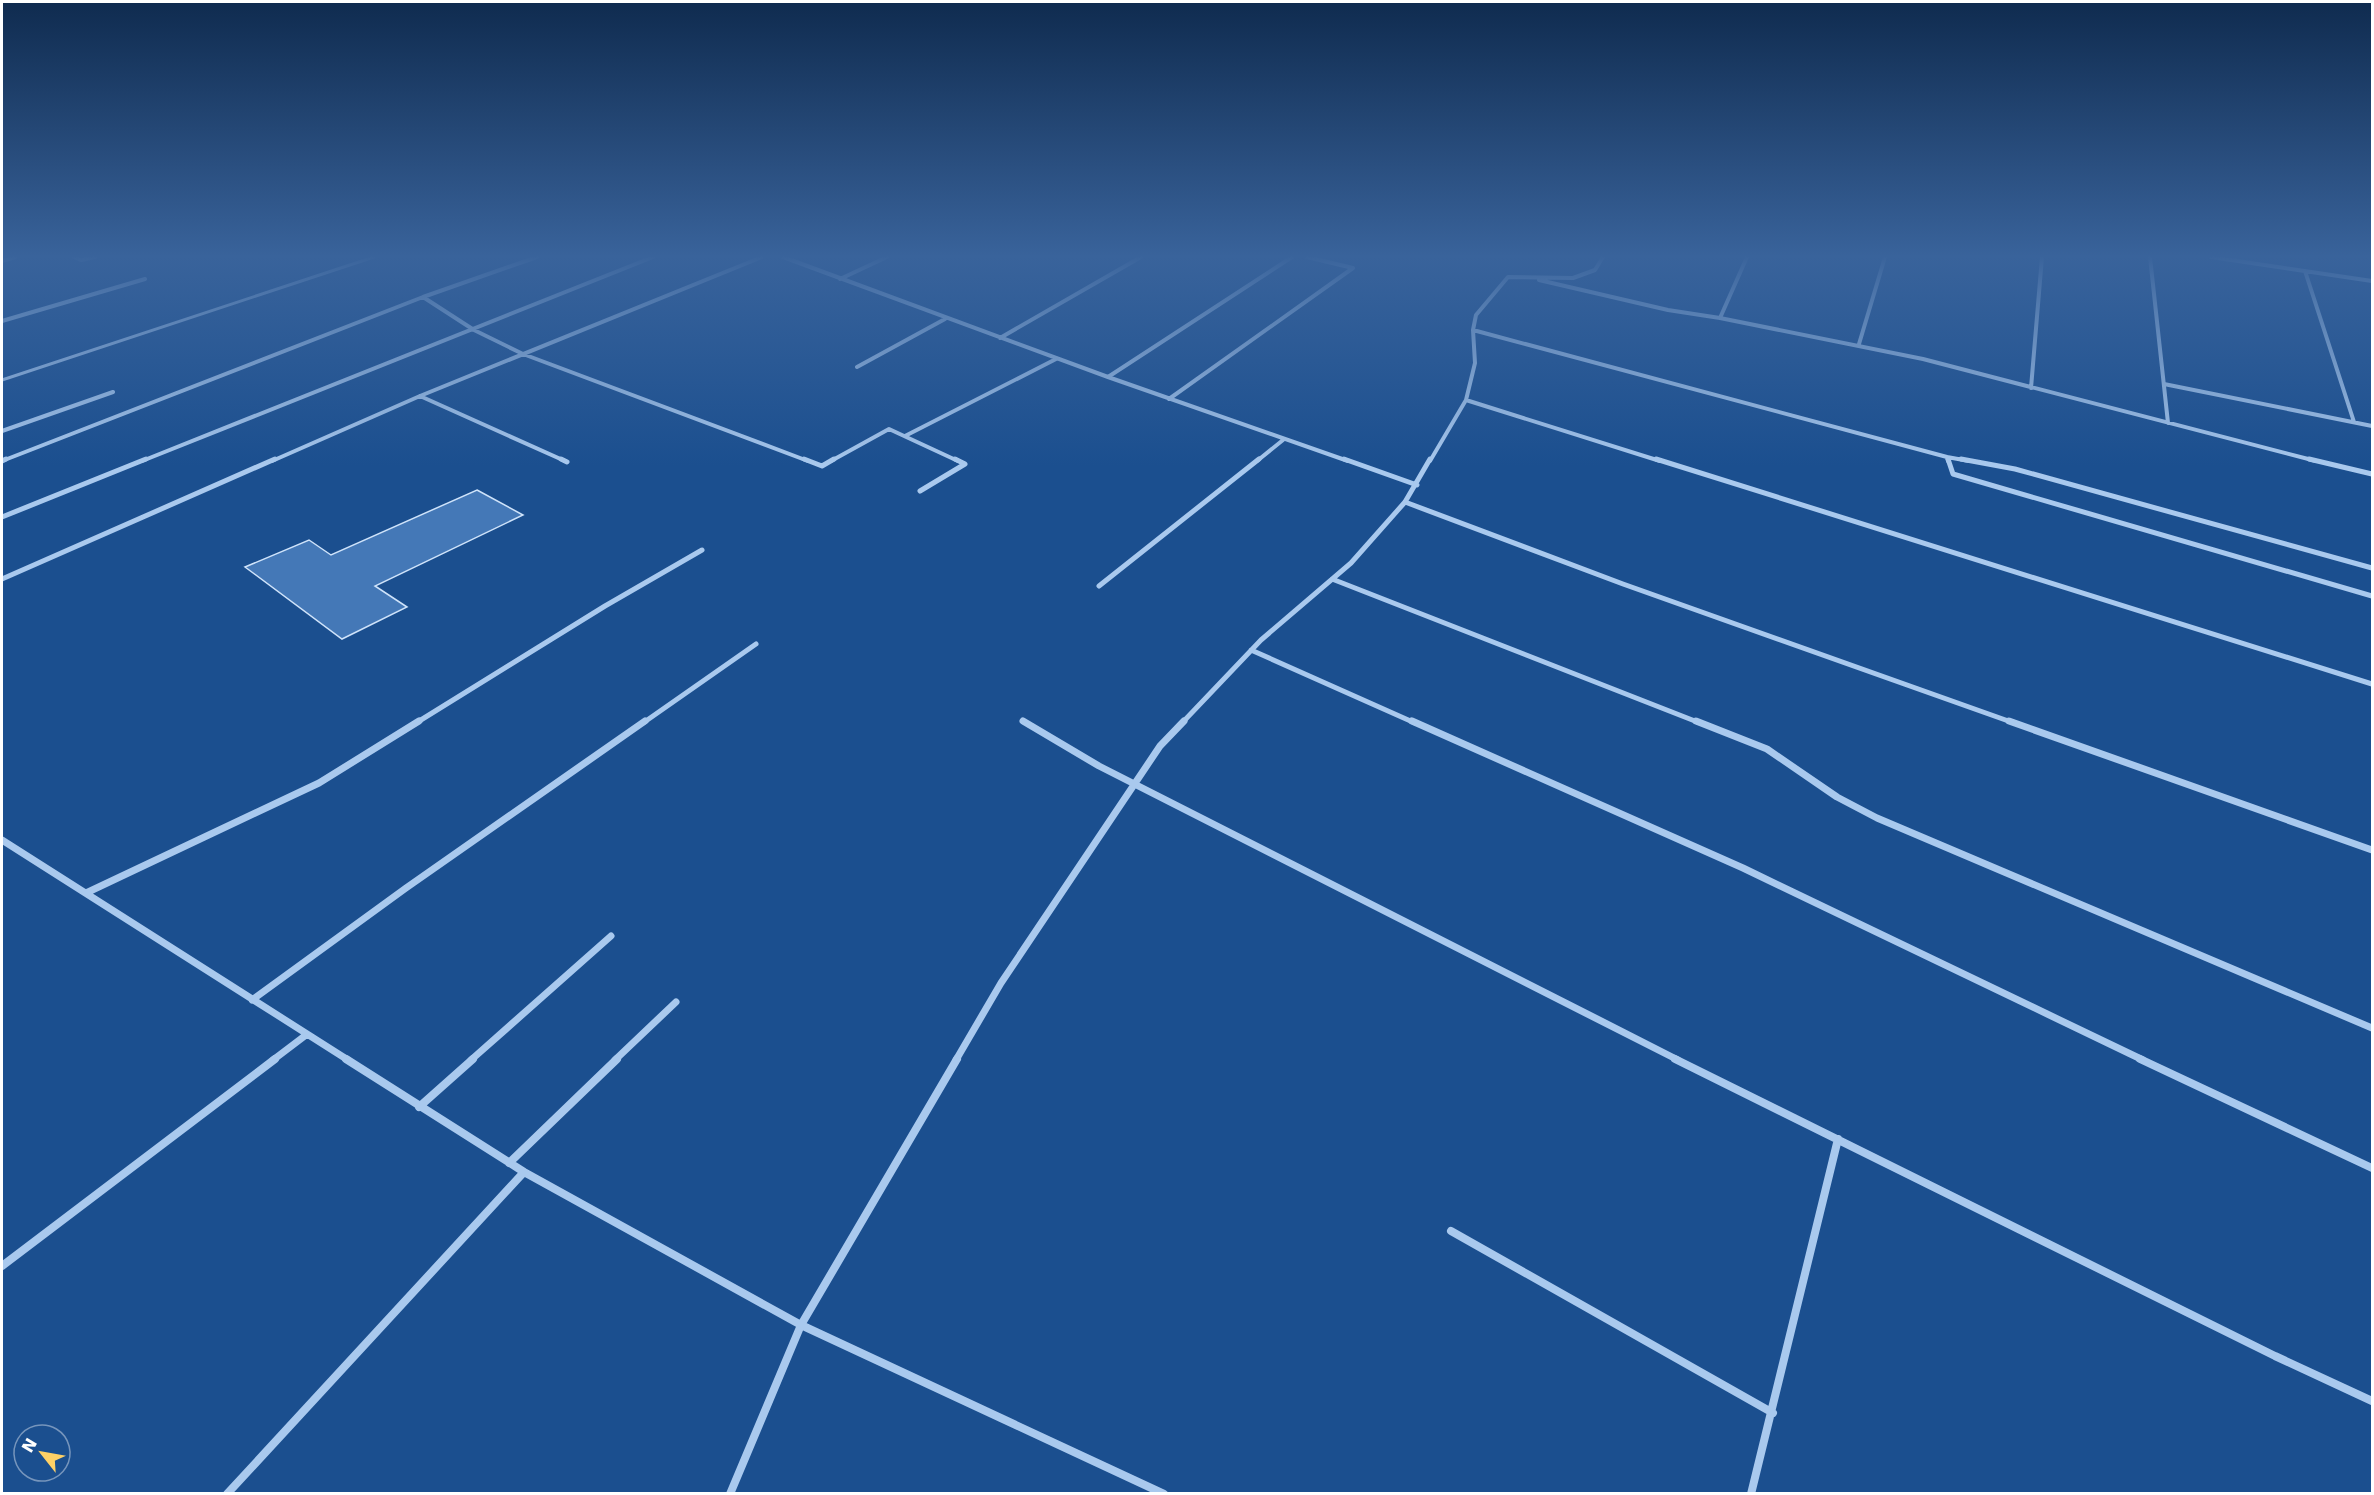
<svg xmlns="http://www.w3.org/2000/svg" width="2374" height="1495" font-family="'DejaVu Sans',sans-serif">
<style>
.building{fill:#4478b7;stroke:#cfe3fa;stroke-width:1.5}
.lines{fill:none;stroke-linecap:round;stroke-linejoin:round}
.lane{stroke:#a9c9ee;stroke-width:3}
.street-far3{stroke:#a9c9ee;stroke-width:4}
.street-far2{stroke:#a9c9ee;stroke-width:5}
.street-far1{stroke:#a9c9ee;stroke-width:7}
.street{stroke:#a9c9ee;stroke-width:8}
</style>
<rect width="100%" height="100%" fill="#1b4f8f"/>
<path class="building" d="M477,490L523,515L375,586L407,607L342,639L245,567L309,540L331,555Z"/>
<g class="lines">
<path class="lane" d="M2,380L374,257"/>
<path class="street-far3" d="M74,257L81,260L95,257
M783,257L1108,377L1348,461
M1747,257L1720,318L1923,359L2316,461
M2150,257L2168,423
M2211,257L2372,281
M2,261L15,257
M2305,271L2354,422
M840,279L887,257
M1539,280L1668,310L1720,318
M423,297L474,330L523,354L808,461
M2,321L145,279
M1473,330L1947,457L1948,461
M1000,338L1141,257
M1859,344L1885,257
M857,367L945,319
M1108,377L1292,257
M2164,384L2372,426
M2031,388L2042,257
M420,396L565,461
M1169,399L1353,268L1307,257
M1466,400L1660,461
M2,431L113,392
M905,436L1056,359
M1947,457L1969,461
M2,461L423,297L537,257
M142,461L653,257
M272,461L420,396L762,257
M831,461L889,429L958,461
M1257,461L1283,440
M1430,461L1466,400L1475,363L1473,330L1476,315L1508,277L1573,278L1595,270L1603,257"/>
<path class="street-far2" d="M561,459L567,462
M804,459L822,466L834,459
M1344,459L1417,485
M1656,459L2372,684
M1948,459L1953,474L2372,596
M1961,459L2015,469L2372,568
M2309,459L2372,474
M2,461L6,459
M920,491L965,464L955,459
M1405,502L1623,584L2014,723
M2,517L146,459
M2,579L275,459
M1332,579L1700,723
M1099,586L1259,459
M1251,650L1415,723
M1023,721L1026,723
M416,723L605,606L702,550
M643,723L756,644
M1182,723L1261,640L1351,563L1405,502L1430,459"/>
<path class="street-far1" d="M1023,721L1099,766L1678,1060
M1412,721L1743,868L2143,1060
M1696,721L1767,749L1837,797L1877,818L2372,1028
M2009,721L2372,850
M2,840L348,1060
M86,893L319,783L419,721
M252,1000L406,888L645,721
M273,1060L306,1035
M471,1060L611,936
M615,1060L676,1002
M956,1060L1001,983L1160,746L1184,721"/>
<path class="street" d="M346,1059L524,1172L801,1325L1164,1494
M1675,1059L2275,1356L2372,1401
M2140,1059L2372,1168
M419,1107L473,1059
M509,1163L617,1059
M1451,1231L1773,1413
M2,1266L275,1059
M227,1494L524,1172
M730,1494L801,1325L957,1059
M1751,1494L1838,1139"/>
</g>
<linearGradient id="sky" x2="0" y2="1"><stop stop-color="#0f2b4f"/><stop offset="0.55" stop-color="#39639b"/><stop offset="1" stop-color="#39639b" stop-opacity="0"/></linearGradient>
<rect width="2374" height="466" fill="url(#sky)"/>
<rect width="2374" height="1495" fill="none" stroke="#ffffff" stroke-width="6"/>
<g transform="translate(42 1453) rotate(301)"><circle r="28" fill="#1b4f8f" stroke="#7695bc" stroke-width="1.5"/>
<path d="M0-4.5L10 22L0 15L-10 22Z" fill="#ffd166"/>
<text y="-9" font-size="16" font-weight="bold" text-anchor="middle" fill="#ffffff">N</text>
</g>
</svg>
